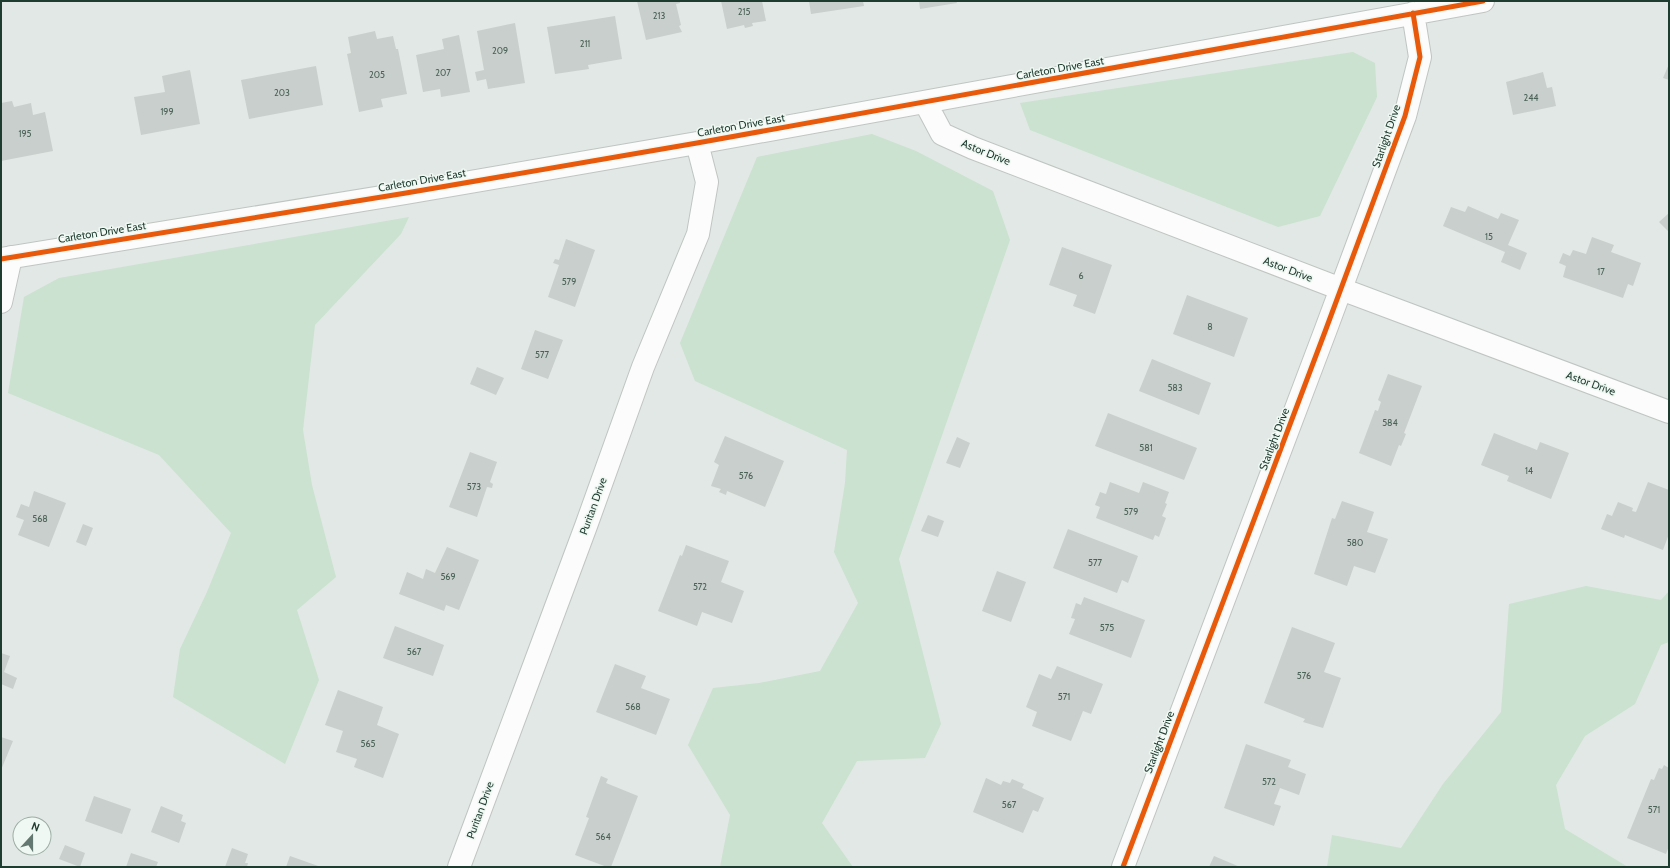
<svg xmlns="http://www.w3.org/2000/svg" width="1670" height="868" font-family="Cabin,sans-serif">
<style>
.green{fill:#cae2cf}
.building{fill:#c9cfcc}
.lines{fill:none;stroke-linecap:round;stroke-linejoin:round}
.minor-casing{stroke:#bfc5c2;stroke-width:24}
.minor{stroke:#fbfcfb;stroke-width:22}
.cycleway-casing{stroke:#f0f8f3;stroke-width:8}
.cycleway{stroke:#e8590c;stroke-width:5}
.labels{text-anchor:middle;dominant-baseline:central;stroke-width:3;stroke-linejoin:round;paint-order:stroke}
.number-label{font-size:9px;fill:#4a6258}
.street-label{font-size:11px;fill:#1f3c31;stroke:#f0f8f3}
</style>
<rect width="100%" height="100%" fill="#e2e8e5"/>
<path class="green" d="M1353,52L1375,63L1377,97L1320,216L1278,227L1030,130L1020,103Z
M872,134L916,151L993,191L1010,240L899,559L941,724L925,758L857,761L822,823L853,867H720L730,815L688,745L713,688L759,683L820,671L858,603L834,552L845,483L847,450L695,381L680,343L757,157Z
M409,217L401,234L315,325L303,430L312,485L336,577L297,610L319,680L285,764L173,697L180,649L207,592L231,533L159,455L8,393L24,297L59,278Z
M1586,586L1661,600L1669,591V642L1661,645L1635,704L1585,736L1556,785L1565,829L1628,867H1327L1332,835L1401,848L1443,784L1501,712L1509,604Z"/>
<path class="building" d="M637,1H680V3L676,4L681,25L679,26L682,32L646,40Z
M721,1H762L766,21L752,23L753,26L745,28L744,25L727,29Z
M809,1H863L864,6L811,14Z
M919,1H956L957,3L920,9Z
M615,16L622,59L588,65L589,69L555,74L547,27Z
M515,23L525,83L488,89L486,79L477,81L475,72L484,70L477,31Z
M375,31L377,39L393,36L396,49H398L407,94L381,99L383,107L359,112L347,54L351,53L348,37Z
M459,35L470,92L441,97L440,89L423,92L416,55L444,49L442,39Z
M1669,64V80L1663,78Z
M316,66L323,105L249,119L241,80Z
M190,70L200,124L141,135L134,97L165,92L162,76Z
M1543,72L1547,88L1552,87L1556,106L1513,115L1506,82Z
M12,101L14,107L31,103L33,115L45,112L53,151L1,161V103Z
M1468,206L1498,219L1501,213L1519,220L1508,245L1527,253L1520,270L1501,262L1505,252L1443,226L1451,207L1465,212Z
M1669,213V232L1659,222Z
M1592,237L1614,245L1611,252L1641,263L1633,286L1628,284L1623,298L1563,277L1566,266L1559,263L1563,253L1570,256L1573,250L1586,254Z
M566,239L595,250L575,307L548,297L559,265L553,263L555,259L559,260Z
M1062,247L1112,265L1095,314L1073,306L1077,295L1049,285Z
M1187,295L1248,318L1234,357L1173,334Z
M535,330L563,340L548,379L521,369Z
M1152,359L1211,383L1199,415L1139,391Z
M477,367L504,378L496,395L470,384Z
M1388,374L1422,386L1404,433L1406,434L1401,446L1399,445L1391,466L1359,453L1375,410L1378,411L1381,402L1378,400Z
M1108,413L1197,448L1184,480L1095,446Z
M1494,433L1537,450L1540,442L1569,453L1551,499L1507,481L1509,476L1481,465Z
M725,436L784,461L765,507L727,491L726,495L719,492L721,489L711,486L719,465L714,462Z
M957,437L970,443L960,468L946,463Z
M470,452L497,462L490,482L493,484L492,488L487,487L477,517L449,507Z
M1110,482L1139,493L1143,482L1169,492L1165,503L1167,504L1162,516L1166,518L1159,537L1155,535L1153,540L1096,518L1100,507L1095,505L1100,492L1106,494Z
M1648,482L1669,490V534L1663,550L1625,535L1624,538L1601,529L1607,514L1612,516L1618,502L1633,508L1632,511L1636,512Z
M34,491L66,503L49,547L18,535L24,520L16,517L21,504L29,507Z
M1342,501L1374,512L1367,532L1388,539L1375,573L1354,566L1347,586L1314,574L1332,518L1335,519Z
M928,515L944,521L938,537L921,531Z
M83,524L93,528L86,546L76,542Z
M1068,529L1138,556L1128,583L1122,580L1117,593L1053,568Z
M686,545L729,561L721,582L744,591L732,623L702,612L697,626L658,611L680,555L682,556Z
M447,547L479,560L459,610L446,605L444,611L399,594L407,572L423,579L426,569L435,573Z
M997,571L1026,582L1011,622L982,611Z
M1084,597L1145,620L1131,658L1069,634L1075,619L1071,618L1076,603L1081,605Z
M395,626L444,645L433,676L383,658Z
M1292,627L1335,643L1324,672L1341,678L1323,728L1303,722L1305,719L1264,703Z
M1,653L10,656L4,672L17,678L13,689L1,684Z
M615,664L646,676L641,688L670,699L656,735L596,712Z
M1057,666L1103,684L1091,714L1083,711L1071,741L1032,726L1037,712L1026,707L1039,674L1051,679Z
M338,690L383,707L377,725L399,734L383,778L354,767L357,759L336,752L343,731L325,725Z
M1,737L13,741L1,770Z
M1246,744L1291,760L1288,767L1306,774L1299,795L1280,788L1274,804L1281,806L1274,826L1224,808Z
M1664,765L1669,768V846L1666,854L1627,838L1651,779L1654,780L1659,768L1662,769Z
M601,776L608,779L606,783L638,796L611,867H607L575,855L589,818L586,817Z
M986,778L1001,785L1003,781L1010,783L1012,779L1024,784L1022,788L1044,798L1038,812L1033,810L1023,833L973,812Z
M94,796L131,809L122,834L85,821Z
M161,806L183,815L181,821L186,823L179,843L151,832Z
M65,845L85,853L80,867L59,859Z
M232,848L248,854L245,863H248L247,867H225Z
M131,853L158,862L156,867H126Z
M290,856L321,867H286Z
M1214,856L1240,867H1209Z"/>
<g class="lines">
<defs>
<path id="minor" d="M925,102L942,134L973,148L1341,289L1669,412
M1,259L406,193L697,143L1483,1
M1,302L11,257
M459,867L586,526L643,367L698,234L707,182L697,143
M1123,867L1326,329L1405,116L1420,57L1413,13"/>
</defs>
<use href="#minor" class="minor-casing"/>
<use href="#minor" class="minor"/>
<defs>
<path id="cycleway" d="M1,259L406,193L697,143L1483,1
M1123,867L1326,329L1405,116L1420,57L1413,13"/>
</defs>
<use href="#cycleway" class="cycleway-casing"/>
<use href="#cycleway" class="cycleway"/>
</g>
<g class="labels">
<g class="number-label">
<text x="744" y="11">215</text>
<text x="659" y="15">213</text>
<text x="585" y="43">211</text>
<text x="500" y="50">209</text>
<text x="443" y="72">207</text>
<text x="377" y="74">205</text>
<text x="282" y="92">203</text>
<text x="1531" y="97">244</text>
<text x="167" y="111">199</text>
<text x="25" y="133">195</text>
<text x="1489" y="236">15</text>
<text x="1601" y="271">17</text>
<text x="1081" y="275">6</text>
<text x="569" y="281">579</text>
<text x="1210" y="326">8</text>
<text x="542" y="354">577</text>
<text x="1175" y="387">583</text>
<text x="1390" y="422">584</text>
<text x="1146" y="447">581</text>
<text x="1529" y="470">14</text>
<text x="746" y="475">576</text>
<text x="474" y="486">573</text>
<text x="1131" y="511">579</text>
<text x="40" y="518">568</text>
<text x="1355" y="542">580</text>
<text x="1095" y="562">577</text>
<text x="448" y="576">569</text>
<text x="700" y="586">572</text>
<text x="1107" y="627">575</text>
<text x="414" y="651">567</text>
<text x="1304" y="675">576</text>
<text x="1064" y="696">571</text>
<text x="633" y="706">568</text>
<text x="368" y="743">565</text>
<text x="1269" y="781">572</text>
<text x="1009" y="804">567</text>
<text x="1654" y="809">571</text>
<text x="603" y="836">564</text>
</g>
<g class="street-label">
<text transform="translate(1060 68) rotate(-10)">Carleton Drive East</text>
<text transform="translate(741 125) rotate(-10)">Carleton Drive East</text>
<text transform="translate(1386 136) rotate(-71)">Starlight Drive</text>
<text transform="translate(986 152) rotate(22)">Astor Drive</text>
<text transform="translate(422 180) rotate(-10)">Carleton Drive East</text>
<text transform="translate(102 232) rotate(-9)">Carleton Drive East</text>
<text transform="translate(1288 269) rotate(21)">Astor Drive</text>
<text transform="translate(1591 383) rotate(20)">Astor Drive</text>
<text transform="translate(1274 439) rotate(-69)">Starlight Drive</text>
<text transform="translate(593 506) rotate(-70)">Puritan Drive</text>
<text transform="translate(1159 742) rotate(-69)">Starlight Drive</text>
<text transform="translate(480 810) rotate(-70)">Puritan Drive</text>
</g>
</g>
<rect width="1670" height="868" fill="none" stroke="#1f3c31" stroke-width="4"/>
<g transform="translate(32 836) rotate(21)"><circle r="19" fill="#f0f8f3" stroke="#9cada5"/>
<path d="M0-3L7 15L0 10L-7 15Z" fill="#637870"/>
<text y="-6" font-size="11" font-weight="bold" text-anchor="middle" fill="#1f3c31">N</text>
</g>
</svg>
